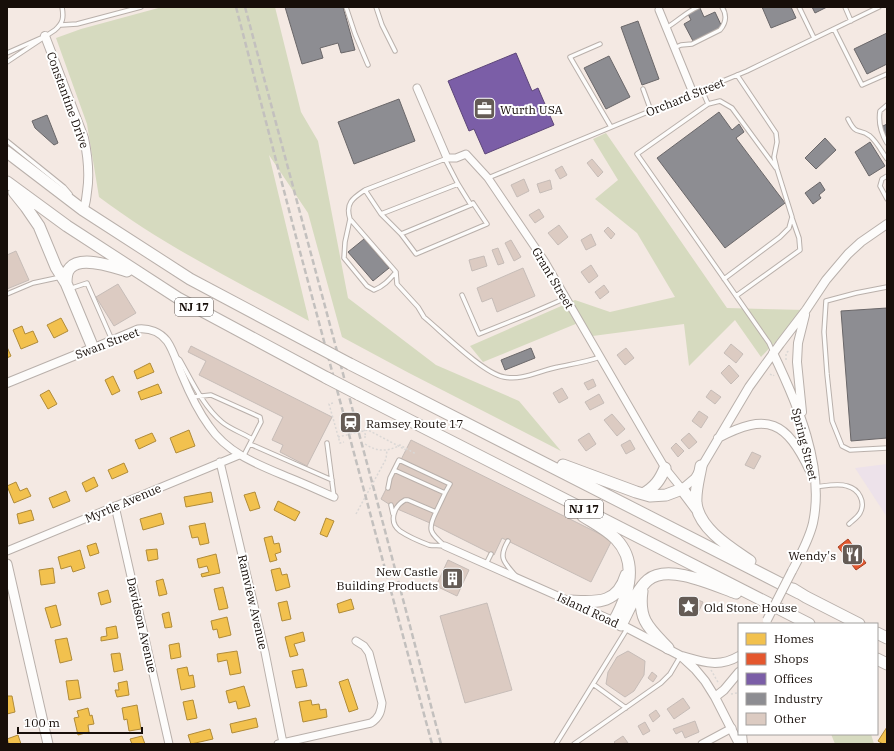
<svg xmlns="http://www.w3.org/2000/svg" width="894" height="751" font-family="'IBM Plex Serif',serif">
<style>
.commercial{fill:#ede2ea}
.green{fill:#d6dabf}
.homes{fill:#f2c14e;stroke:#b08b39}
.shops{fill:#e4572e;stroke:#a64123}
.offices{fill:#7b5ea7;stroke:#5d4678}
.industry{fill:#8d8d92;stroke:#6a6769}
.building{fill:#dccbc2;stroke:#c6bcb7}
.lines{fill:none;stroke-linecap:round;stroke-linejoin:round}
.service-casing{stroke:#b9b0ab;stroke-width:5.5}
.minor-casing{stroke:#b9b0ab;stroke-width:9}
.tertiary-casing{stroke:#b9b0ab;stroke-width:10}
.secondary-casing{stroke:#b9b0ab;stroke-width:11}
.trunk-casing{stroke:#b9b0ab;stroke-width:13}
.path{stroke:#dad7d5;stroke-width:1.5;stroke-dasharray:2 2;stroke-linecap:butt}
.service{stroke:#fdfcfb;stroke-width:3.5}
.minor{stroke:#fdfcfb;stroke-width:7}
.tertiary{stroke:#fdfcfb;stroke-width:8}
.secondary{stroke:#fdfcfb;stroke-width:9}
.trunk{stroke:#fdfcfb;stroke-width:11}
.rail{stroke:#c3c0be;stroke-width:2.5;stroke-dasharray:6 3;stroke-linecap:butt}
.tertiary-bridge-casing{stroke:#b9b0ab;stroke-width:10;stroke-linecap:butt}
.trunk-bridge-casing{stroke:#b9b0ab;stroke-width:13;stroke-linecap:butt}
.path-bridge{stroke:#dad7d5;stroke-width:1.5;stroke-dasharray:2 2;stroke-linecap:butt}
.tertiary-bridge{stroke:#fdfcfb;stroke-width:8}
.trunk-bridge{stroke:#fdfcfb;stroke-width:11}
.labels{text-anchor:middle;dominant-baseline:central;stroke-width:4;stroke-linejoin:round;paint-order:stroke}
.shield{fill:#fff;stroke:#5d5653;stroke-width:1}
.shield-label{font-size:11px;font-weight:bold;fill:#170e09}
.street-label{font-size:12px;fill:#170e09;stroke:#fff}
.poi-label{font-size:12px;fill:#170e09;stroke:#fff;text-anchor:start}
</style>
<rect width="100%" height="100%" fill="#f4e9e3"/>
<path class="commercial" d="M887,464V517L855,468Z"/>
<path class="green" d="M162,7H275L301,112L318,141L348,298L436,365L519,401L561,451L409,373L342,337L308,213L269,155L309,321C238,282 164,246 99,197L87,124L56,38L81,29Z
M606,133L727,308L806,310L761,357L735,320L689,366L684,324L585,337L578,323L483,362L470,346L575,300L610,312L675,297L637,233L595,199L618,180L593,139Z
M831,734H871L874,744H835Z"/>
<path class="homes" d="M61,318L68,331L54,338L47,325Z
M22,326L25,334L33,331L38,342L21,349L13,330Z
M7,347L11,356L7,358Z
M150,363L154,372L137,379L134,371Z
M113,376L120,391L112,395L105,380Z
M158,384L162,393L141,400L138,392Z
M49,390L57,404L48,409L40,395Z
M189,430L195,446L176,453L170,438Z
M152,433L156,441L139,449L135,440Z
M124,463L128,472L112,479L108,470Z
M94,477L98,486L86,492L82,483Z
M16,482L20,491L27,488L31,496L14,503L7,486Z
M66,491L70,501L53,508L49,498Z
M211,492L213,502L186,507L184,497Z
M255,492L260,508L250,511L244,495Z
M278,501L300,512L295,521L274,510Z
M31,510L34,520L19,524L17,514Z
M161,513L164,524L143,530L140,519Z
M326,518L334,521L327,537L320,534Z
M205,523L209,543L200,545L198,537L192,538L189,526Z
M272,536L274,544L279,543L281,552L275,554L277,560L270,562L264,538Z
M96,543L99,553L90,556L87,546Z
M157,549L158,559L148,561L146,550Z
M80,550L85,568L73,572L71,566L61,569L58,557Z
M216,554L220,573L202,577L201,574L209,572L207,566L199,568L197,559Z
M53,568L55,583L41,585L39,570Z
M280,568L282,575L287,574L290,587L276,591L271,570Z
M163,579L167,594L159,596L156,581Z
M223,587L228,608L219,610L214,589Z
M108,590L111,602L101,605L98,593Z
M351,599L354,609L339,613L337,604Z
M287,601L291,619L282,621L278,603Z
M56,605L61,625L51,628L45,608Z
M169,612L172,627L165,628L162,614Z
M227,617L231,635L219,638L217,629L213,630L211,621Z
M116,626L118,638L101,641V637L107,636L106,628Z
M303,632L305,641L294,644L298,655L290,657L285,637Z
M67,638L72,660L60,663L55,640Z
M179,643L181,657L171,659L169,645Z
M237,651L241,673L230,675L227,660L218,662L217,654Z
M120,653L123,670L114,672L111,654Z
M187,667L189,676L193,675L195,687L181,690L177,669Z
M303,669L307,686L296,688L292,671Z
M348,679L358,709L349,712L339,682Z
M78,680L81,698L69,700L66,681Z
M127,681L129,695L117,697L115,690H119L118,683Z
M244,686L250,706L238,709L236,701L229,703L226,691Z
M7,696H12L15,712L7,714Z
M193,700L197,718L187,720L183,702Z
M311,700L312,705L319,704L320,710L326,709L327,717L303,722L299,702Z
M137,705L141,729L129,731L127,719L124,720L122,708Z
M88,708L90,716L92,715L94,724L88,725L89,732L78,735L74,718L79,717L77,711Z
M256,718L258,727L232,733L230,724Z
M887,727V744H883L878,741Z
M210,729L213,739L191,744L188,735Z
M18,735L21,744H9L7,739Z
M142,736L145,744H132L130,739Z"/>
<path class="shops" d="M848,539L866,563L856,570L838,547Z"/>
<path class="offices" d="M516,53L532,91L538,88L554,125L485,154L474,129L469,131L448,81Z"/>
<path class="industry" d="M285,7H343L355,50L341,53L338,43L320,48L323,58L302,64Z
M762,7H791L796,18L771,28Z
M812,7H827L815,13Z
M700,8L704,17L715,12L722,27L693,41L684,24L691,20L688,14Z
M638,21L659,79L642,85L621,27Z
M887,33V64L867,74L854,49Z
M609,56L630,97L606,109L584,68Z
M399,99L415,141L354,164L338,122Z
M719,112L732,130L739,124L744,132L736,138L785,203L725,248L657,158Z
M47,115L58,143L54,145L35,128L32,121Z
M887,124V134L884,135L881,127Z
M825,138L836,150L816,169L805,158Z
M870,142L885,166L869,176L855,152Z
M820,182L825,190L819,195L821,198L813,204L805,193Z
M364,239L389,268L373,281L348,252Z
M887,308V438L851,441L841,311Z
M531,348L535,358L505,370L501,360Z"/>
<path class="building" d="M592,159L603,172L598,177L587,163Z
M562,166L567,175L560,179L555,170Z
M524,179L529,191L517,197L511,185Z
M550,180L552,189L540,193L537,184Z
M539,209L544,217L535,223L529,215Z
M559,225L568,237L558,245L548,233Z
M608,227L615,234L611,239L604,231Z
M591,234L596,245L586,250L581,240Z
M511,240L521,257L514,261L505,243Z
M498,248L504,263L498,265L492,250Z
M16,251L29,280L7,289V255Z
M484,256L487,266L472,271L469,260Z
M591,265L598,276L589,283L581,272Z
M523,268L535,296L497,312L492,298L482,302L477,288Z
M118,284L136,313L114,326L96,297Z
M604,285L609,292L600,299L595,292Z
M731,344L743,354L736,363L724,353Z
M191,346L332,417L307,466L280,452L283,445L272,440L283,417L199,375L206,361L188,352Z
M626,348L634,358L625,365L617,355Z
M729,365L739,376L731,384L721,373Z
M593,379L596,386L588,390L584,383Z
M562,388L568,398L559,403L553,393Z
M711,390L721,397L715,404L706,397Z
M599,394L604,403L590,410L585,402Z
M699,411L708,417L701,428L692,421Z
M612,414L625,429L617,436L604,420Z
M589,433L596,444L586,451L578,440Z
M689,433L697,442L689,449L681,440Z
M411,440L612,540L591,582L502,538L494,555L430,523L395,508L381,499Z
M630,440L635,449L626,454L621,445Z
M676,443L684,451L678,457L671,448Z
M752,452L761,456L754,469L745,465Z
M448,560L469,570L457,596L436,586Z
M691,597L703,602L699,611L687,607Z
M487,603L512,690L465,703L440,616Z
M628,651L645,661L644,675L634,691L625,697L606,684L608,672L617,657Z
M652,672L657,676L653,682L648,678Z
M683,698L690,708L674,719L667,709Z
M656,710L660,716L653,722L649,715Z
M695,721L699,732L685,738L682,731L676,734L673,729Z
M645,722L650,731L643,735L638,726Z
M623,736L628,743L616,744L614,742Z"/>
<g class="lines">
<defs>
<path id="service" d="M346,7L355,34L368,65
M376,7L382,25L395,51
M799,7L814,38
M845,7L851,21
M61,25L77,24L141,7
M666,28C678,21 686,12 698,7
M834,29L862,85L887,74
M600,44L570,57L611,127
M674,48L681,45L692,44L720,30C726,23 727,15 722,7
M7,53L41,38
M7,62L55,30C63,23 64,18 62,7
M643,89L651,111
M702,90L708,104L637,154L769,343L773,352
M708,104L720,101L732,108L776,168
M887,105L880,111C878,123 881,133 887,143
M848,119C857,137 858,127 870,136C877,142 882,152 887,159
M7,141L64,187L70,194
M445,159L458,184L381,214L365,190L445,159L447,158
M887,176L882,179L880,186L887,199
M488,178L747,71L879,7
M365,190C353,198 345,203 350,219L396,272L397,284L418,307L424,317C441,331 484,374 504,377C522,381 541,370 558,367C572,364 586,362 600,357
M381,214L401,234L471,205L458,184
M350,219L345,242L344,258L367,286L374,290C384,286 389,280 396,272
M401,234L416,254L487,224L473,203L471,205
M724,279L780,237L789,228L792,217L777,169L774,157L777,142L776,133L737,75
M69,289L87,283L112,340
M7,294L33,283L61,277
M462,295L479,334L529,314L566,298
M736,296L800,250L799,238L792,218
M826,301L824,332L827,374L832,421L842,446L850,450L887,448
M826,301L856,293L887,287
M176,357L180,360C192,381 203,406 222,422C230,429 243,433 252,439
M193,397L211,395L260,417L261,422L243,457
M327,443L334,497
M250,444L332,480
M394,470L445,493L436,512
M815,487C825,486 838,483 847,486C859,489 866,502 860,513C857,518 852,521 849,524
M388,488L390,478L399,460L450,484L445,493
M405,500H408L436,512C427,530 430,533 445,546C440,545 433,546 429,545C421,542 406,535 400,531C388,522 394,506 405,500Z
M391,505L393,514
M508,541C498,558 504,562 515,575
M486,564L491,554
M593,684L626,708
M556,744L627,629
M574,744L661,683L670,674L680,657"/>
<path id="minor" d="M659,10L693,93
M417,88L447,158H456L466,154L488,178L545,262L649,441L665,468L682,489
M93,348L138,329C149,328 160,332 167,341C174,351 177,364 182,375C189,392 198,411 209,426C228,454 259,465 290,478C305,484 320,491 334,497
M220,462L265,652L283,743
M115,506L169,744
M445,546L614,621
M7,551L239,455
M278,744L371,723C379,718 381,712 382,703L369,653L364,646L356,641
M702,744L732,728"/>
<path id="tertiary" d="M45,36L84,138C88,157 90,173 87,192C86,199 86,204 83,210
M773,353C797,403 825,467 813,523C809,540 800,556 792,571
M7,383L93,348
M802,412L797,362L798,343L805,315
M718,438C768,412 786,421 810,471
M682,489L695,478L749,387L780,344L806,310L826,280L848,254L861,242L887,224
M616,622L681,656L695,669L705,681L715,697L739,744
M682,656C703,662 719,668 739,656
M715,697L724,690L739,672
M742,734L743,744"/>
<path id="secondary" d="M7,564L48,744"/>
<path id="trunk" d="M7,152L83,210L190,279L316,346
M7,182L67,226L178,298L327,378
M14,192L26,207L39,226L56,267L66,283L93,348
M66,283C66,277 66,272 70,268C81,255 114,267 127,271
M350,364L799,593
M358,394L809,624
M563,465L636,492L650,496L666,495L682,489L697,509
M701,466C699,478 695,491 696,503C699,529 731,548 750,561
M643,494C655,487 660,480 665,468
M583,516C594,523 606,529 616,539C639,563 628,596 614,621
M793,589L806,597L859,624
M642,591C638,620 649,628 668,648
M570,601C596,602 617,605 626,575
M621,625C628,612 637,589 648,580C668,563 714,585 736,593
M877,633L887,638
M877,659L887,664"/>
</defs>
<use href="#service" class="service-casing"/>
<use href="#minor" class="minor-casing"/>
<use href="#tertiary" class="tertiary-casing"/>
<use href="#secondary" class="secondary-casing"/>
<use href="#trunk" class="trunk-casing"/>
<path class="path" d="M786,360V353L790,350
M770,374L773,376L774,375
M333,403L329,404L340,443L344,442
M364,437H366L364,430
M365,444C377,452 388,452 400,445L416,454
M356,514L386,459L387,450
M711,670L719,684
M731,694L737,693"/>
<use href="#service" class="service"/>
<use href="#minor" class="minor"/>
<use href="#tertiary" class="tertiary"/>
<use href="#secondary" class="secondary"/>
<use href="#trunk" class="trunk"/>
<path class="rail" d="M236,7L295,233L432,744
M245,7L384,527L441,744"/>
<defs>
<path id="tertiary-bridge" d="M767,620L792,571"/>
<path id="trunk-bridge" d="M316,346L350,364
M327,378L358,394"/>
</defs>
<use href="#tertiary-bridge" class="tertiary-bridge-casing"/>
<use href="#trunk-bridge" class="trunk-bridge-casing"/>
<path class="path-bridge" d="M338,437L368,430L408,451"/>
<use href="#tertiary-bridge" class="tertiary-bridge"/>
<use href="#trunk-bridge" class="trunk-bridge"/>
</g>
<defs>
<symbol id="office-square" viewBox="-11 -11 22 22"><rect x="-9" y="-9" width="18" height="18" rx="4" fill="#645b55" stroke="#fff"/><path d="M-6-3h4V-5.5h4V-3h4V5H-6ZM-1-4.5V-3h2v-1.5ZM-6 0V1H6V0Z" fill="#fff"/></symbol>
<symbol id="station-square" viewBox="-11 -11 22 22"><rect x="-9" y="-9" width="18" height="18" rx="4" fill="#645b55" stroke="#fff"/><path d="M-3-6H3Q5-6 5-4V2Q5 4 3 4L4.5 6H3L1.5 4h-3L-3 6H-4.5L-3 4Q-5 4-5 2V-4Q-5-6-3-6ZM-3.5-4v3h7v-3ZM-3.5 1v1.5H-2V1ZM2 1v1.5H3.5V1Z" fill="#fff"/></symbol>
<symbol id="restaurant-square" viewBox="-11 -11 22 22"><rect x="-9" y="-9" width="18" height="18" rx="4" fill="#645b55" stroke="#fff"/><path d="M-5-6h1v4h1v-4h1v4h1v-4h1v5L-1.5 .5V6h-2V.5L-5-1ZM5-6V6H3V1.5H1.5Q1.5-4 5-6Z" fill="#fff"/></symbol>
<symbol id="building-square" viewBox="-11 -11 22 22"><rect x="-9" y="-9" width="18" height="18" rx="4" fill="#645b55" stroke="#fff"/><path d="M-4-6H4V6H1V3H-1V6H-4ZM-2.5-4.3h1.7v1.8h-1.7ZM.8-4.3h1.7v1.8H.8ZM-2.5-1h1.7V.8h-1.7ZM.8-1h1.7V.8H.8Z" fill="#fff"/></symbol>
<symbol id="sight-square" viewBox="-11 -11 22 22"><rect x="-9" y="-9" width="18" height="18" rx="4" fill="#645b55" stroke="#fff"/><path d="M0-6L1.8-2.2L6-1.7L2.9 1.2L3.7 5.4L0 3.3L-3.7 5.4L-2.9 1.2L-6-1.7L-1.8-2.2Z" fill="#fff"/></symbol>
</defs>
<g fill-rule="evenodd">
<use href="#office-square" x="472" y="96" width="25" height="25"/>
<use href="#station-square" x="338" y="410" width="25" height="25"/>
<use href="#restaurant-square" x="840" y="542" width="25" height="25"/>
<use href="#building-square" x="440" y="566" width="25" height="25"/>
<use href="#sight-square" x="676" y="594" width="25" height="25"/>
</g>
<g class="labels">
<g class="shield">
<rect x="175" y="298" width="38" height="18" rx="3"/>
<rect x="565" y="500" width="38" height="18" rx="3"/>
</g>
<g class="shield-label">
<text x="194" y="307">NJ 17</text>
<text x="584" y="509">NJ 17</text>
</g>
<g class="street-label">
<text transform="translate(685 97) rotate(-22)">Orchard Street</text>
<text transform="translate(68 100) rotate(70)">Constantine Drive</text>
<text transform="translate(553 278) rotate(59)">Grant Street</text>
<text transform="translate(107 343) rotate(-21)">Swan Street</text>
<text transform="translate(805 444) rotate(76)">Spring Street</text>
<text transform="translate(123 503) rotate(-23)">Myrtle Avenue</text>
<text transform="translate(253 602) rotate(77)">Ramview Avenue</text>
<text transform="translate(588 610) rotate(25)">Island Road</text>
<text transform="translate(142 625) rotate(77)">Davidson Avenue</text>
</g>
<g class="poi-label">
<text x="500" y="109">Wurth USA</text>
<text x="366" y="423">Ramsey Route 17</text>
<text x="836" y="555" text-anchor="end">Wendy's</text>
<text x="438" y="571" text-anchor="end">New Castle<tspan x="438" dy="14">Building Products</tspan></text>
<text x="704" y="607">Old Stone House</text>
</g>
</g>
<rect width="894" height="751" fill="none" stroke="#170e09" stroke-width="16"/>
<rect x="738" y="623" width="140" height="112" fill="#ffffff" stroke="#a29f9d"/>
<rect x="746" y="633" width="20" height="12" fill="#f2c14e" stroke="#a29f9d"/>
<text x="774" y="643" font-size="12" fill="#170e09">Homes</text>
<rect x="746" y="653" width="20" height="12" fill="#e4572e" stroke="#a29f9d"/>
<text x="774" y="663" font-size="12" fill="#170e09">Shops</text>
<rect x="746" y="673" width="20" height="12" fill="#7b5ea7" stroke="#a29f9d"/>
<text x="774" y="683" font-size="12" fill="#170e09">Offices</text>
<rect x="746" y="693" width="20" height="12" fill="#8d8d92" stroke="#a29f9d"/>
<text x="774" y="703" font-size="12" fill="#170e09">Industry</text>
<rect x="746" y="713" width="20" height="12" fill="#dccbc2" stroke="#a29f9d"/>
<text x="774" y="723" font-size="12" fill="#170e09">Other</text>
<path d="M18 727v6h124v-6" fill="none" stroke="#170e09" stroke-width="2"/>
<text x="24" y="727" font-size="12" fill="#170e09" stroke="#ffffff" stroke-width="3" paint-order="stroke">100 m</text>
</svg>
